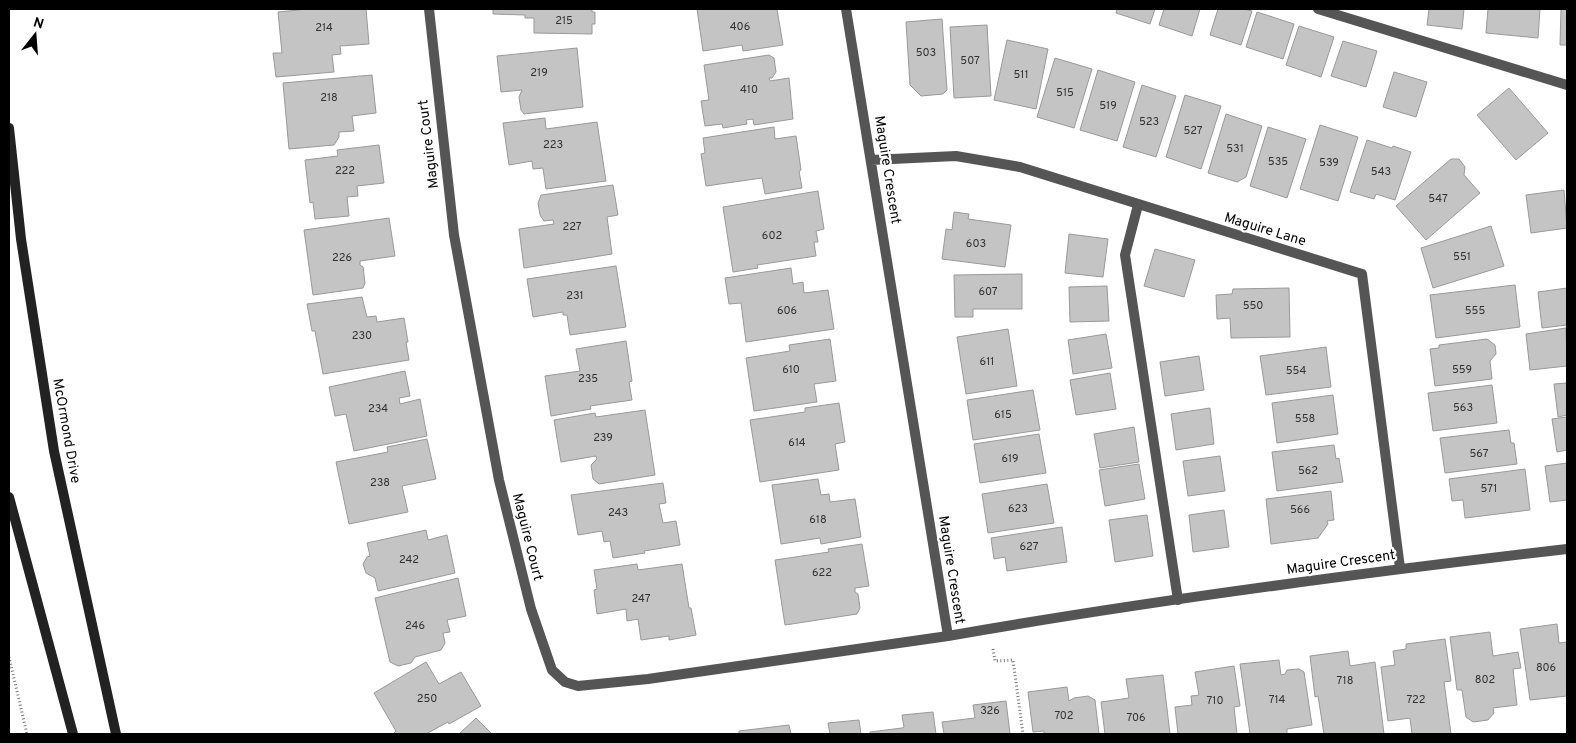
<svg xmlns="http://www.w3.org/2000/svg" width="1576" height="743" font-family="Overpass,sans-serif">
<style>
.building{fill:#c4c4c4;stroke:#999}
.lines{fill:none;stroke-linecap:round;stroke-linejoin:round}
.path{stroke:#777;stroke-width:3;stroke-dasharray:1 2.5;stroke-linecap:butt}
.service{stroke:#555;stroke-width:10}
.minor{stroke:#555;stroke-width:10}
.secondary{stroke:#222;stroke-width:10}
.labels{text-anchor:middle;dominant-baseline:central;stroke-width:4.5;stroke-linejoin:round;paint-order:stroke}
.number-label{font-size:11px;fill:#313131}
.street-label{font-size:14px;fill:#000;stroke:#fff}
</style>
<rect width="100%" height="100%" fill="#fff"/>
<path class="building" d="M308,9H366L369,44L340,46L341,54L332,55L334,72L276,77L273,53H282L278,12Z
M493,9H592V12H595V24H592V34L534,33V18H525V15L493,14Z
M697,9H777L783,45L743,51L742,45L703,51Z
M1117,9H1155L1150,24L1116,13Z
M1164,9H1200L1192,36L1159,25Z
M1218,9H1244L1252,11L1241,45L1210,35Z
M1429,9H1464L1462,29L1427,25Z
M1488,9H1540L1538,38L1486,33Z
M1561,9H1567V45H1560Z
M1257,12L1294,24L1283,59L1246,47Z
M942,19L947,90L943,94L921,96L910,85L906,22Z
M987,25L991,96L954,98L950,27Z
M1299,26L1334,37L1321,77L1286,65Z
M1007,40L1048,49L1036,109L994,100Z
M1343,41L1377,51L1366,87L1331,76Z
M577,48L583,107L524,114L521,110L519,97L522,90L501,92L497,56Z
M769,55L774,58L776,72L772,78H769L770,81L789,78L793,119L754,125L753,119L746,120L747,124L723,128L722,124L705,126L701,101L709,100L704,65Z
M1055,58L1092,69L1074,128L1037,117Z
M1098,70L1135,82L1117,141L1080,130Z
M1394,72L1427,82L1416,117L1383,107Z
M372,75L376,113L352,116L354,131L339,132V137L334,145L289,149L283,83Z
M1142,85L1176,96L1156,157L1123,147Z
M1509,88L1548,133L1516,160L1477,115Z
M1185,95L1221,106L1201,169L1166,157Z
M1226,114L1262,126L1246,177L1237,182L1208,173Z
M545,118L546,129L597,122L606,181L546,189L543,168L533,169L532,161L509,165L503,123Z
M1320,125L1358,137L1338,201L1300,189Z
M774,127L775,139L796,136L801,170L799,171L802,188L765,194L762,178L706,186L701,154L705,153L703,138Z
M1268,127L1306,139L1287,198L1250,186Z
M1367,140L1392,148L1393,146L1411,152L1395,200L1376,194L1374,199L1350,192Z
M379,145L384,183L357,186L358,196L347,197L349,216L315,219L313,202L310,203L305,160L338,156L337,150Z
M1451,159H1459L1465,167L1464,175L1480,193L1426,240L1396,206Z
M613,185L618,215L607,217L612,254L524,268L519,229L554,224L553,220L544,221L540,215L538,203L541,195Z
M1564,190L1567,228L1531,233L1526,195Z
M818,191L824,229L816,231L818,242H814L816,256L757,265L758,268L733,272L723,207Z
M954,212L969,214L968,219L1011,225L1005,267L942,259L946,229L952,230Z
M389,218L395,256L360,261V265L363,267L365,283L363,288L313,295L304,230Z
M1491,226L1504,266L1433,288L1421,248Z
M1069,234L1108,239L1103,277L1065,273Z
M1155,249L1195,260L1184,297L1144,286Z
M616,266L626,327L570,335L567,315H563V312L533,317L527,279Z
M791,268L793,284L803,282L804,293L828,290L834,329L746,342L741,303L729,304L725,278Z
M1022,274V309H973V317H955L954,275Z
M1515,285L1520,327L1436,338L1430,295Z
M1107,286L1109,321L1070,322L1069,287Z
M1289,288L1290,337L1231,338L1230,318L1217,319L1216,295L1232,294L1233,289Z
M1567,288V325L1542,328L1538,292Z
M362,297L367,317L376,316L377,322L404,318L408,342H406L409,360L323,374L315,331H312L307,304Z
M1566,328L1567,366L1530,370L1526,334Z
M1008,329L1017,386L966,394L957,337Z
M1106,334L1112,368L1073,374L1068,340Z
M830,339L836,381L814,384L817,402L754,411L746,358L790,351L789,345Z
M1487,339L1495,345L1496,354L1490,361L1492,379L1435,386L1430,349L1439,348V345Z
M626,341L632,381L629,382L632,400L590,406L591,409L551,416L545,376L580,371L576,349Z
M1326,347L1331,387L1266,395L1260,356Z
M1199,356L1204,390L1165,396L1160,362Z
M405,371L410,396L399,398L400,404L420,399L427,436L354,451L346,414L335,416L329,387Z
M1110,373L1116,409L1076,415L1070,380Z
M1567,383V415L1558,417L1554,384Z
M1492,385L1497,423L1433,431L1428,393Z
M1033,390L1040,430L973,440L967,400Z
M1333,395L1338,434L1277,443L1272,403Z
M839,403L845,442L835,444L839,470L760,482L750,420L805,412V408Z
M1210,408L1214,444L1176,450L1171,414Z
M645,410L655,475L599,484L593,479L591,465L597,459L596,456L561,462L554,420L595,413L596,417Z
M1567,417V450L1557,452L1552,419Z
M1134,427L1139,462L1100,468L1094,434Z
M1509,430L1511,443H1514L1517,464L1445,473L1440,438Z
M1039,434L1046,473L980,483L974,444Z
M427,439L436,479L402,486L408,512L349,524L336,462L388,452L387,447Z
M1334,445L1336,459L1339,458L1343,482L1277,491L1272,452Z
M1220,456L1225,491L1188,496L1183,461Z
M1567,463V500L1550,502L1545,466Z
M1139,464L1145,499L1105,506L1099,470Z
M1525,469L1530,510L1465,518L1463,500L1452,501L1449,479Z
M818,479L821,495L829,494L830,502L855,499L861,537L821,544L820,538L781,544L772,485Z
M663,483L666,503L659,504L663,523L676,521L680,545L644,551L645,553L613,558L610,541L604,542L602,531L578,535L571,495Z
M1047,484L1054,523L988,533L982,494Z
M1331,491L1334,520L1327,521L1328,524L1318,538L1271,544L1266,499Z
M1224,510L1229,547L1193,552L1189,515Z
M1147,515L1153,556L1115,562L1109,520Z
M1062,527L1067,562L1007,571L1005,557L994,559L991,538Z
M426,530L428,540L447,535L455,573L378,591L375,578L366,573L363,564L367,557L370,556L367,543Z
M862,544L869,586L855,588V592L858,594L860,608L857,614L785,625L775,560L829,552L828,549Z
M637,564L638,570L682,564L689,608H691L696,635L669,640V636L641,640L638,619L627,621L626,609L597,614L594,590L597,589L594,570Z
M458,578L466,616L447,620L450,632L443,633L445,643L441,650L415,657L411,663L398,666L390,662L375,598Z
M1557,624L1559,643L1567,642V696L1530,700L1520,629Z
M1490,632L1493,656L1518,652L1521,668L1513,669L1517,705L1493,708L1494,713L1488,720L1473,722L1466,717L1462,690H1457L1450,637Z
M1445,639L1451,681L1444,682L1451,734H1412L1410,718L1388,721L1381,667L1395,665L1393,651L1406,649V644Z
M1348,651L1350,666L1375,662L1384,734H1324L1318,696L1315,697L1310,656Z
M1279,660L1281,675L1285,674L1287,670L1299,669L1304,672L1312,725L1287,729V734H1250L1240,664Z
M426,662L439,684L461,672L481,706L449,724L448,722L426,734H395L394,733L396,731L374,693Z
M1234,666L1240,706L1234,707L1237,734H1178L1175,707L1192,705L1191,696L1199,695L1195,672Z
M1163,675L1170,734H1105L1101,702L1129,698L1126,679Z
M1067,687L1069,701L1074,698L1088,696L1095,700L1099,734H1044V731L1033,732L1028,692Z
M1006,701L1010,734H944L942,722L975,718L973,705Z
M933,712L936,734H870V732L902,728L904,727L902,715Z
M476,718L492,734H459Z
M859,720L861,734H830L828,723Z
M789,725L791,734H739V731Z"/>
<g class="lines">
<path class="path" d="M993,649L995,661L1013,660L1023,734
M9,657L27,734"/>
<path class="service" d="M1318,9L1567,85
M1138,205L1125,255L1178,600"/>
<path class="minor" d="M429,9L454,235L499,480L531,609L552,670L565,682L578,686L648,679L948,636
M846,9L948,636C1153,600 1360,573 1567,549
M871,160L956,156L1020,167L1362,274L1400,568"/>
<path class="secondary" d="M9,128L21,239L54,451L116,734
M9,497L73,734"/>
</g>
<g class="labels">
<g class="number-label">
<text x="564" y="21">215</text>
<text x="740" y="27">406</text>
<text x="324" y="28">214</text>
<text x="926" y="53">503</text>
<text x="970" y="61">507</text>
<text x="539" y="73">219</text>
<text x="1021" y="75">511</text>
<text x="749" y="90">410</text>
<text x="1065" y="93">515</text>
<text x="329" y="98">218</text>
<text x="1108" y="106">519</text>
<text x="1149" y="122">523</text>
<text x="1193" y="131">527</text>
<text x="553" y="145">223</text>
<text x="1235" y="149">531</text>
<text x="1278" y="162">535</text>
<text x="1329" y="163">539</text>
<text x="345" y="171">222</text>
<text x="1381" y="172">543</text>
<text x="1438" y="199">547</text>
<text x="572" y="227">227</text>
<text x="772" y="236">602</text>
<text x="976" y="244">603</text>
<text x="1462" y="257">551</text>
<text x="342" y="258">226</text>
<text x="988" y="292">607</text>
<text x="575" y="296">231</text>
<text x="1253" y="306">550</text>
<text x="787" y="311">606</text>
<text x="1475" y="311">555</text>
<text x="362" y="336">230</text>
<text x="987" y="362">611</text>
<text x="791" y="370">610</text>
<text x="1462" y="370">559</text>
<text x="1296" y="371">554</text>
<text x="588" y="379">235</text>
<text x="1463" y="408">563</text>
<text x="378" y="409">234</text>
<text x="1003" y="415">615</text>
<text x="1305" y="419">558</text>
<text x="603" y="438">239</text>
<text x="797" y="443">614</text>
<text x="1479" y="454">567</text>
<text x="1010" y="459">619</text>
<text x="1308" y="471">562</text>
<text x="380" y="483">238</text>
<text x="1489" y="489">571</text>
<text x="1018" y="509">623</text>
<text x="1300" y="510">566</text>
<text x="618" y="513">243</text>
<text x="818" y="520">618</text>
<text x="1029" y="547">627</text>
<text x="409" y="560">242</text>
<text x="822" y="573">622</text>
<text x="641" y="599">247</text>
<text x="415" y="626">246</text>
<text x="1546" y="668">806</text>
<text x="1485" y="680">802</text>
<text x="1345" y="681">718</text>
<text x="427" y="699">250</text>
<text x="1277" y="700">714</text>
<text x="1416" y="700">722</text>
<text x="1215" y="701">710</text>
<text x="990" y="711">326</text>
<text x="1064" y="716">702</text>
<text x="1136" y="718">706</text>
</g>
<g class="street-label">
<text transform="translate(429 144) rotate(-97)">Maguire Court</text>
<text transform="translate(887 170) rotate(81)">Maguire Crescent</text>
<text transform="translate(1265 230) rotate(17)">Maguire Lane</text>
<text transform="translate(66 431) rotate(80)">McOrmond Drive</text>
<text transform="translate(527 537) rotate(76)">Maguire Court</text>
<text transform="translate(1341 563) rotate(-8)">Maguire Crescent</text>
<text transform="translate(951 570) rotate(81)">Maguire Crescent</text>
</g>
</g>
<rect width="1576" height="743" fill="none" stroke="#000000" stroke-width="20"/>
<g transform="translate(35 35) rotate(17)" stroke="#ffffff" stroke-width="4" paint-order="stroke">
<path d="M0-4L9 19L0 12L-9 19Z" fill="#000000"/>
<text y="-8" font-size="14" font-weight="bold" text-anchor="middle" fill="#000000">N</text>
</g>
</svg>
